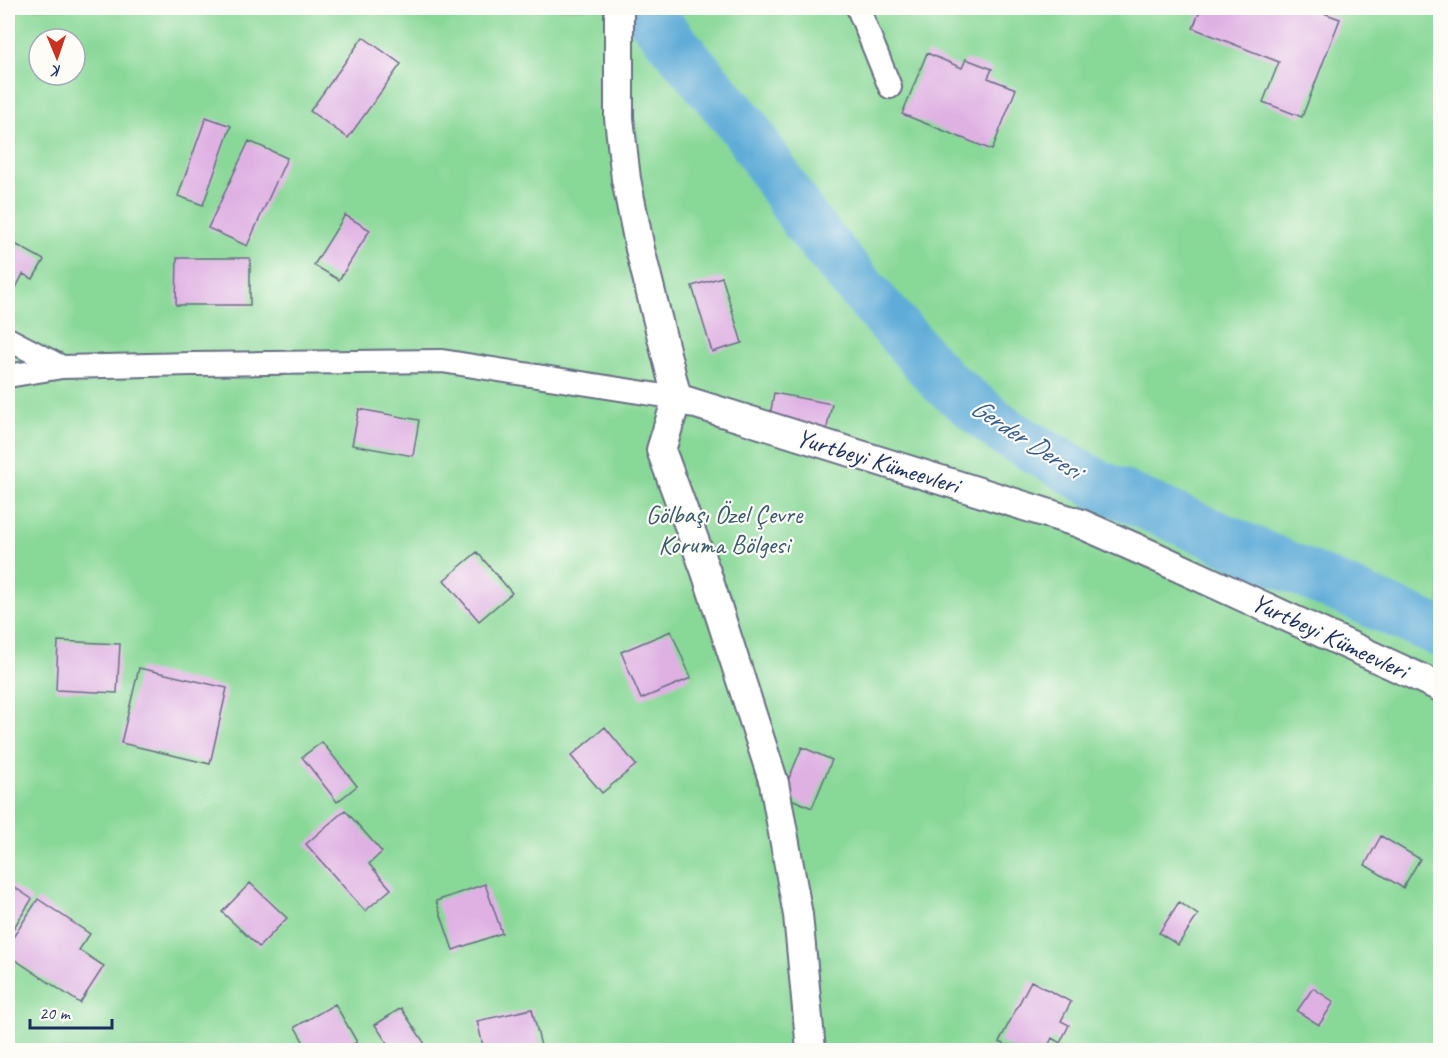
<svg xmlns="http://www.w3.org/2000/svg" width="1448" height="1058" font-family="Caveat,sans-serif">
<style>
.green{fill:#88d897;stroke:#52847a;stroke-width:1.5;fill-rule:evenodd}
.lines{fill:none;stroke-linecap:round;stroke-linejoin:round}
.river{stroke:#5facd8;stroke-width:50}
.building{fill:#dfb1e3}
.minor-casing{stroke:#676e83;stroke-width:26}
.tertiary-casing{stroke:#676e83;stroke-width:32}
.minor{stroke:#fff;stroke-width:22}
.tertiary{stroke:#fff;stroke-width:28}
.labels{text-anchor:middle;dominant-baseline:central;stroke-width:4.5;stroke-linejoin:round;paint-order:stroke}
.street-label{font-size:26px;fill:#1b2f5e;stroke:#fdfcf7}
.park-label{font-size:26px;fill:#36596c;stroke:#fdfcf7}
.water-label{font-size:27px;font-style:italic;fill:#335b89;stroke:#fdfcf7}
</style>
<rect width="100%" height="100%" fill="#fdfcf7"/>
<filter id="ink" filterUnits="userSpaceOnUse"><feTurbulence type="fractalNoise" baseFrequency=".0167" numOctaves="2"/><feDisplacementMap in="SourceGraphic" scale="12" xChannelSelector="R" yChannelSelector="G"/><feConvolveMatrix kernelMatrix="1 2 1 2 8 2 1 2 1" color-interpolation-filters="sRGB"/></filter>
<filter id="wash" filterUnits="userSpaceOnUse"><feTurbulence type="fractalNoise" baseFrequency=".008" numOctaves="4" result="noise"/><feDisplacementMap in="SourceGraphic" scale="24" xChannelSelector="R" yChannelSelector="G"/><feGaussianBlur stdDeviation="1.35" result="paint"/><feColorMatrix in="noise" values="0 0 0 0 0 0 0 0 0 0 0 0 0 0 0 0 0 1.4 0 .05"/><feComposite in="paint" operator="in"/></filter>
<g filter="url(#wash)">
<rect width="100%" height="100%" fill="#f3e3c8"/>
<path class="green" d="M8,8H1440V1050H8ZM39,39H75V75H39Z"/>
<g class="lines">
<path class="river" d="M652,18L745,128L806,222L854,280L943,381L1006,432L1095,483L1440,632"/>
</g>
<g id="blocks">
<path class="building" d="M1201,8H1310L1340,19L1302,117L1263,102L1279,62L1193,28Z
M363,37L401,64L348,138L310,111Z
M927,53L962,68L966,59L992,69L988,78L1016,89L992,150L902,114Z
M206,117L231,126L203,205L178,196Z
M249,141L287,158L247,246L208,228Z
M345,215L370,230L339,280L314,265Z
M8,240L44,260L33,279L23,274L8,304Z
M177,258H250V305H176Z
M722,277L742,343L712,352L692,286Z
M774,393L832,404L826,432L769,421Z
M359,409L419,420L413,456L352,445Z
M477,552L512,593L479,621L444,580Z
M671,631L691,678L641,699L621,652Z
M58,641L120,644L117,693L56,690Z
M139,668L227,688L210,764L121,743Z
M605,727L636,765L602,793L571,756Z
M322,742L357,786L337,802L302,757Z
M802,747L832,760L812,808L782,795Z
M345,810L382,852L369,864L391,889L365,911L306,844Z
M1381,836L1420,859L1403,888L1365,865Z
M8,883L32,899L8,937Z
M250,883L287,918L259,947L222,912Z
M485,884L502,933L453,950L436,901Z
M38,899L90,934L79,950L104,966L80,1003L8,955V945Z
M1179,902L1198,915L1178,945L1159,933Z
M1031,981L1071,1002L1061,1021L1069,1025L1060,1043L1052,1038L1046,1050H1016L999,1042Z
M1313,988L1334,1002L1319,1025L1297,1011Z
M335,1004L357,1042L342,1050H308L295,1027Z
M401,1008L429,1050H392L375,1025Z
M532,1009L542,1050H484L477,1021Z"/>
</g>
</g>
<g filter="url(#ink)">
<use href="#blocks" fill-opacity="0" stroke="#676e83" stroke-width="1.5"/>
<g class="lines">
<defs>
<path id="minor" d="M858,8L890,87
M8,339L62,367
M8,376L62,367L192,364L442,361L677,398"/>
<path id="tertiary" d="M619,8V118L626,179L640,249L677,398
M677,398L1079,523L1154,556L1440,687
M677,398L661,450L706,572L774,783L798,915L811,1050"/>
</defs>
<use href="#minor" class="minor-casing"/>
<use href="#tertiary" class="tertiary-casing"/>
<use href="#minor" class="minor"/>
<use href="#tertiary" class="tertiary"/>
</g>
</g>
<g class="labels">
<g class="street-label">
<text transform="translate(878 461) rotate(17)">Yurtbeyi Kümeevleri</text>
<text transform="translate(1330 636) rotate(25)">Yurtbeyi Kümeevleri</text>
</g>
<g class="park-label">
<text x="724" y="514">Gölbaşı Özel Çevre<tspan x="724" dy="30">Koruma Bölgesi</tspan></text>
</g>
<g class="water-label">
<text transform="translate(1026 438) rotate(33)">Gerder Deresi</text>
</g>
</g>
<rect width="1448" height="1058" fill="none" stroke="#fdfcf7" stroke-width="30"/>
<g transform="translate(57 57) rotate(178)"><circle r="28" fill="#fdfcf7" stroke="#a3aaba" stroke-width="1.5"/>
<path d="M0-4.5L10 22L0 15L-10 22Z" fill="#c8321e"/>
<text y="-9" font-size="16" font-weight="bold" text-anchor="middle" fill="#1b2f5e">K</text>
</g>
<path d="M30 1019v9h82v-9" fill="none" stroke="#1b2f5e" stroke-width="3"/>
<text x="39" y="1019" font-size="18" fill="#1b2f5e" stroke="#fdfcf7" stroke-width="4.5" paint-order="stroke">20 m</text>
</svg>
